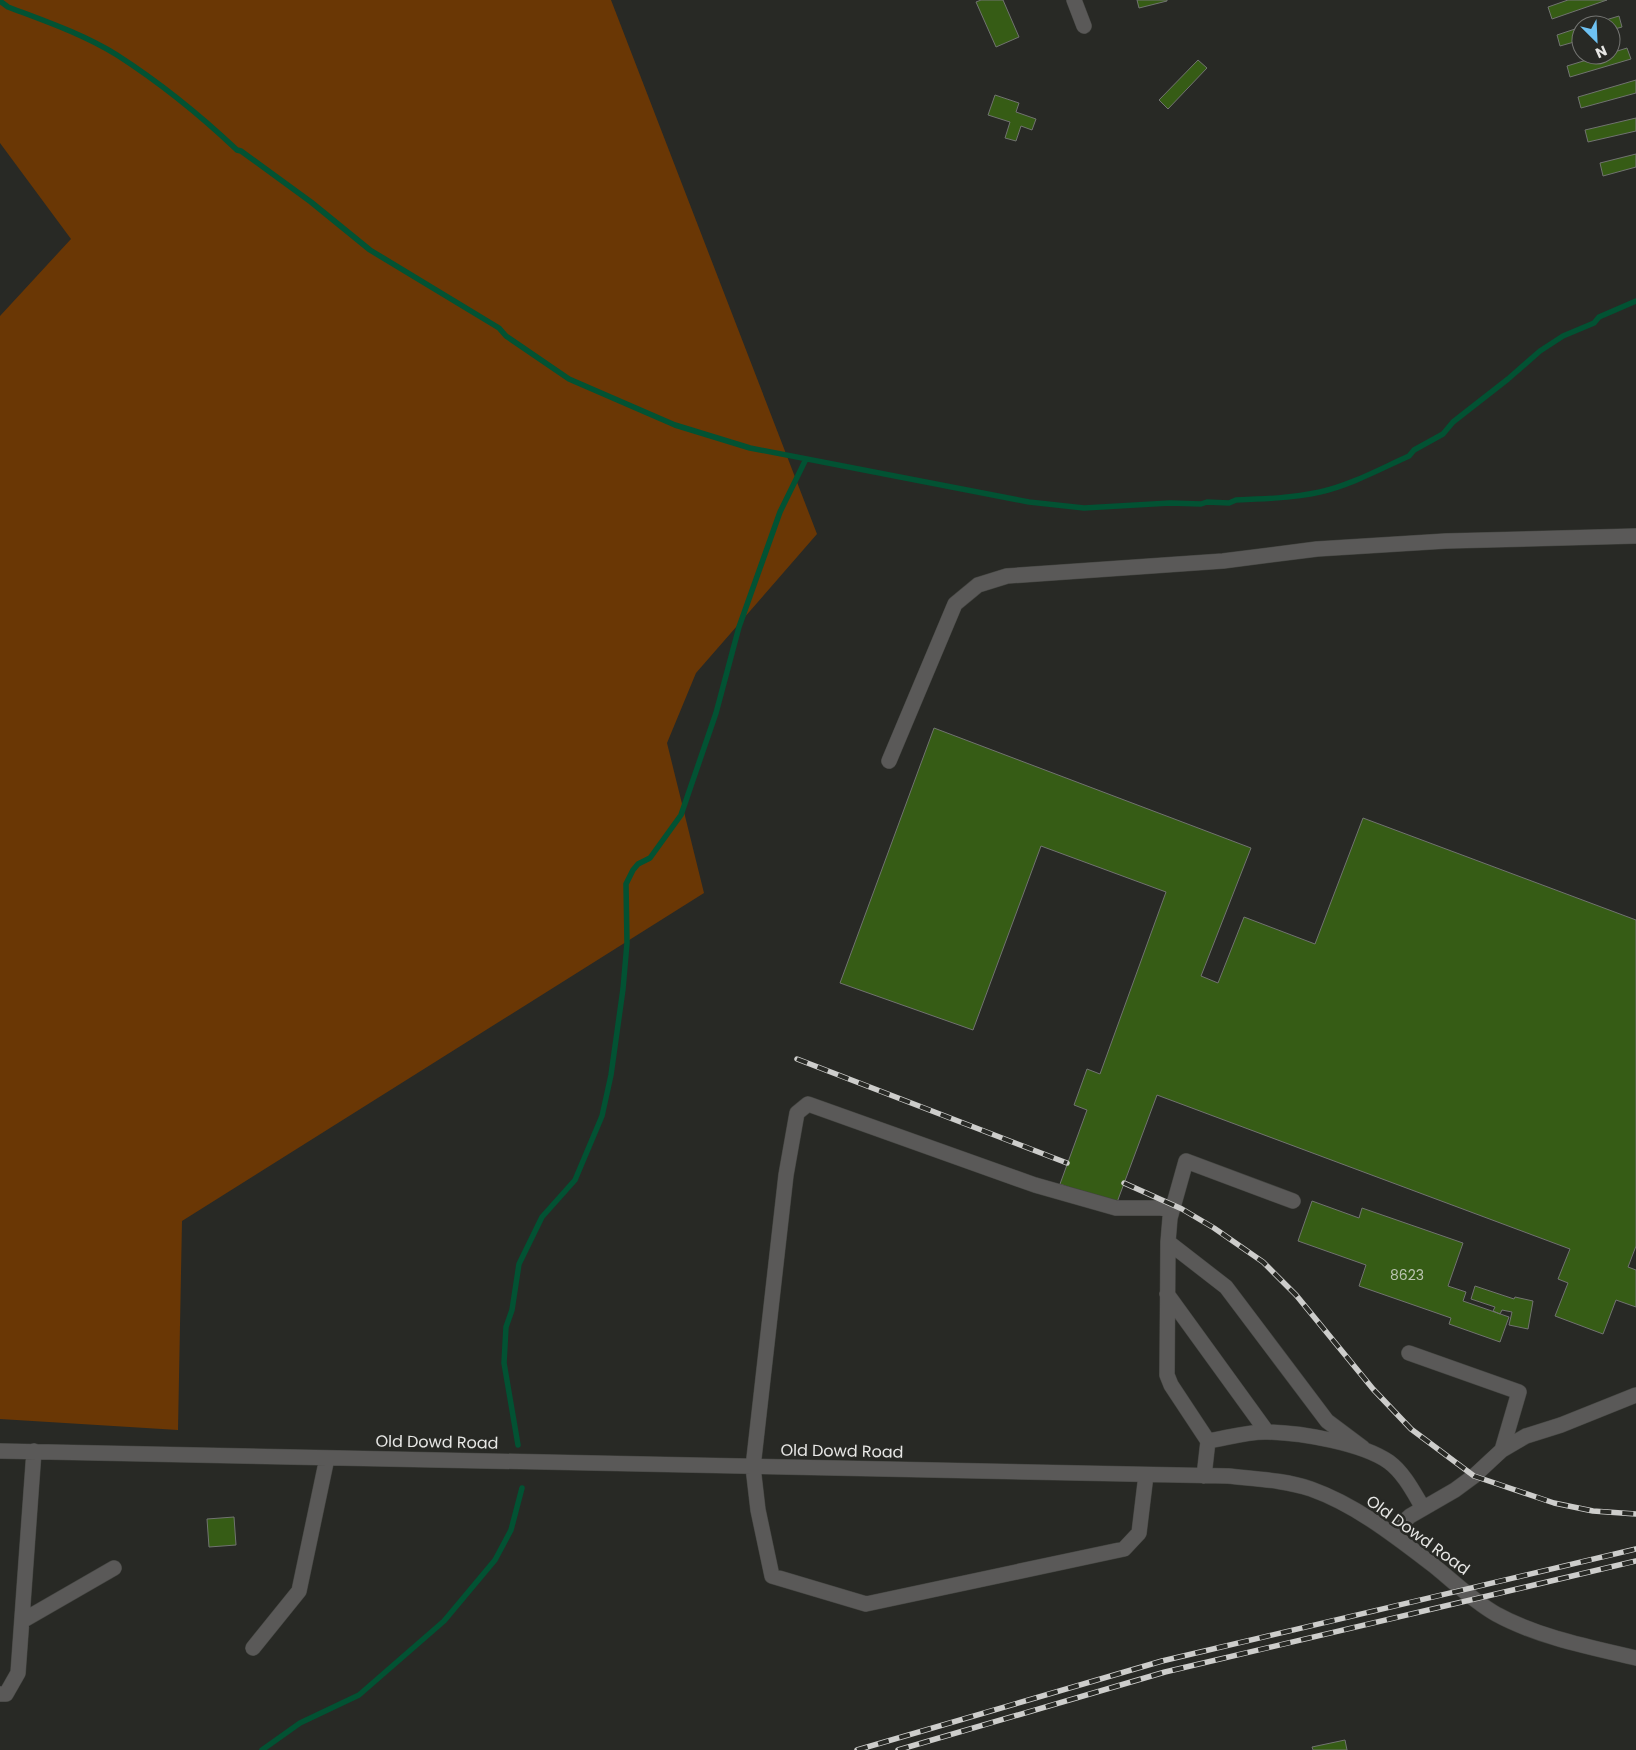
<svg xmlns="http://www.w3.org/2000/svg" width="1636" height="1750" font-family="Poppins,sans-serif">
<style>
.green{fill:#6a3705}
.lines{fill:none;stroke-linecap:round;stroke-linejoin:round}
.stream{stroke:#025233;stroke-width:5.5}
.building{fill:#365c15;stroke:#717370}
.minor-casing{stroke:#434440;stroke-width:16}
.minor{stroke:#5a5958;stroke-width:15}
.rail-casing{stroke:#cdcdcb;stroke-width:5.5}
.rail{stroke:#282925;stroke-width:4;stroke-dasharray:11;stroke-linecap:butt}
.labels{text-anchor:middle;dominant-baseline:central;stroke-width:5;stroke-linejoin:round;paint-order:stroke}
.number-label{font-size:14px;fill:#bbc4b1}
.street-label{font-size:16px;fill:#e7e7e5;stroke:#282925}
</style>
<rect width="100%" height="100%" fill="#282925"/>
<path class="green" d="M0,0H611L817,534L696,673L667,743L704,893L182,1221L178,1430L0,1419V316L71,239L0,143Z"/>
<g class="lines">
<path class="stream" d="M0,1L8,7C45,21 83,34 117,55C159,82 200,115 237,150L241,151L311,202L370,250L499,328L506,336L569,379L675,425L750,448L1029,502L1084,508L1170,503L1201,504L1207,502L1229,503L1236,500C1264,499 1292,498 1320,492C1351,485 1380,469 1409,456L1414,450L1443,434L1453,422L1508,379L1540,351L1563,336L1594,323L1599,317L1636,301
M518,1445L504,1363L506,1327L512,1310L519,1264L542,1217L575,1180L602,1116L611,1075L623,989L627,943L626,884L633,870L638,864L650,858L681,815L716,713L739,627L780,512L806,459
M262,1750L300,1723L359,1695L444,1621L495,1560L511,1530L522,1488"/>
</g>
<path class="building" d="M981,0H1003L1019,37L996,47L976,2Z
M1137,0H1167V1L1139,8Z
M1568,0H1607L1552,19L1548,7Z
M1619,16L1622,27L1611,30V25H1589Z
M1581,27V40L1560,46L1557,35Z
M1627,48L1631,59L1570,77L1567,66L1603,55H1611V53Z
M1198,60L1207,68L1168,109L1159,100Z
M1636,80V93L1581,108L1578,97Z
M995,95L1019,103L1016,112L1036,119L1032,130L1021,126L1016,141L1005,138L1010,122L988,115Z
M1636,118V131L1588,142L1585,130Z
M1636,154V167L1603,176L1600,163Z
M934,728L1251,848L1201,976L1218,983L1244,917L1315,944L1363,818L1636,920V1246L1628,1267L1636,1270V1307L1616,1300L1603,1334L1555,1316L1568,1283L1558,1279L1570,1249L1157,1095L1116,1205L1060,1184L1087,1110L1074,1105L1087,1069L1100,1074L1166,892L1041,846L973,1030L840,983Z
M1312,1201L1359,1218L1362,1208L1463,1243L1448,1286L1466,1292L1463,1301L1509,1317L1500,1342L1449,1324L1451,1318L1359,1286L1366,1265L1298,1241Z
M1475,1286L1514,1299L1515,1297L1533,1301L1528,1329L1509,1325L1512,1312L1502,1310L1500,1314L1493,1311L1495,1307L1471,1299Z
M234,1517L236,1545L209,1547L207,1519Z
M1345,1740L1347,1750H1313L1312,1747Z"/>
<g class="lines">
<defs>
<path id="minor" d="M1074,0L1084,26
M889,761L955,604L978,585L1007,576L1223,561L1317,549L1446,541L1636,536
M1168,1242L1170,1218L1186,1161L1293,1201
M1167,1294L1267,1432
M1409,1353L1519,1392L1502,1450
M1208,1441L1171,1385L1167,1375L1168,1242L1226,1287L1327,1421L1363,1448
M0,1451L1228,1476C1255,1479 1285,1480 1311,1489C1356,1505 1395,1536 1433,1565C1453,1581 1473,1601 1496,1614C1538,1637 1589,1647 1636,1658
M1146,1475L1139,1533L1124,1549L866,1604L772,1576L758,1510L753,1467L786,1175L797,1113L808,1104L1035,1185L1116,1208H1161L1172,1210
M1204,1476L1208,1441C1227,1438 1249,1431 1268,1432C1302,1433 1362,1443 1389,1462C1404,1473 1414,1493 1423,1508
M1391,1533L1410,1516L1455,1490L1474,1476L1502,1450L1526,1436L1561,1425L1636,1395
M22,1621L114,1568
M253,1648L299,1591L327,1458
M0,1694H6L18,1673L34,1451"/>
</defs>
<use href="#minor" class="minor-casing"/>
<use href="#minor" class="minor"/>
<defs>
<path id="rail" d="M797,1059L1067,1163
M1124,1183L1182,1209L1214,1228L1263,1262L1296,1295L1373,1389L1411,1429L1474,1476L1554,1503L1593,1511L1636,1514
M857,1750L1162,1661L1636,1549
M898,1750L1165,1672L1636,1561"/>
</defs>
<use href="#rail" class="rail-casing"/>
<use href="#rail" class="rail"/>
</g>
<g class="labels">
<g class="number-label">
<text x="1407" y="1275">8623</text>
</g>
<g class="street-label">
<text transform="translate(437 1442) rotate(1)">Old Dowd Road</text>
<text transform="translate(842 1451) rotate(1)">Old Dowd Road</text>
<text transform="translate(1418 1535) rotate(36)">Old Dowd Road</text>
</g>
</g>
<g transform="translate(1596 40) rotate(156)"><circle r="24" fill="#282925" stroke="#747572"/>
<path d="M0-4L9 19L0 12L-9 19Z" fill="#6ec2f3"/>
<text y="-8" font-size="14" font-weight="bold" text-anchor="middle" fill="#e7e7e5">N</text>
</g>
</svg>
